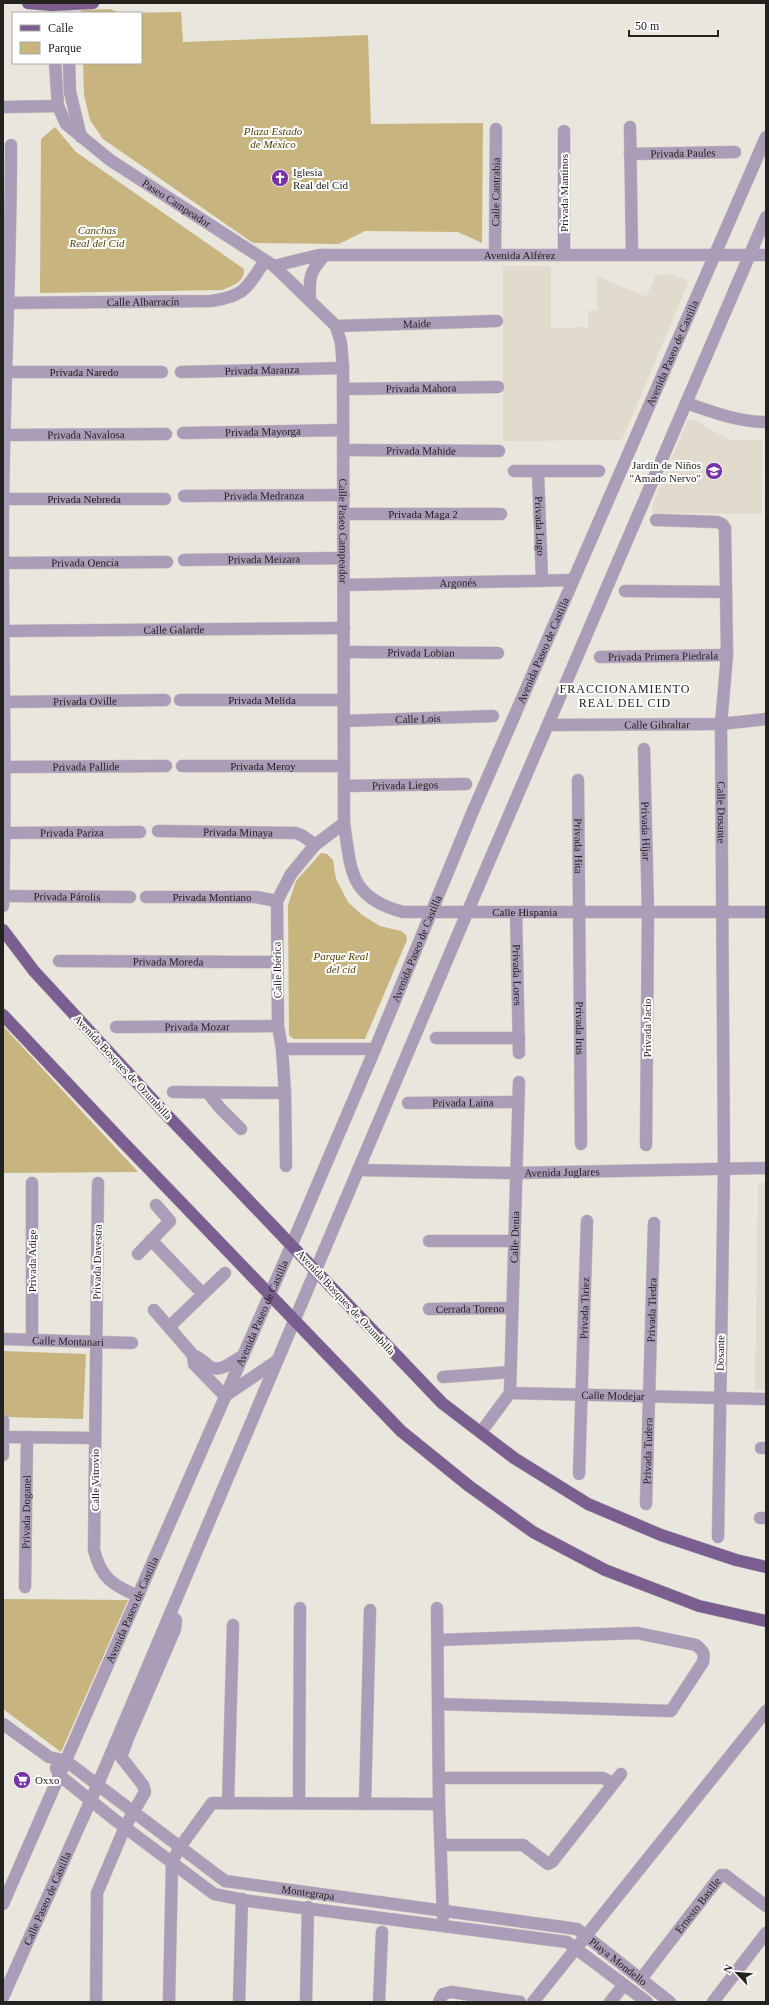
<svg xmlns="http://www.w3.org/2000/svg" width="769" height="2005" font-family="Georgia,serif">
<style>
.built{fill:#e0dbcc}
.green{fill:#c7b47f}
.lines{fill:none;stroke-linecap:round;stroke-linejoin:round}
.minor-casing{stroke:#c5c3bc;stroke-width:13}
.major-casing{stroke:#c5c3bc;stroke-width:13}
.minor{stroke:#ab9cb8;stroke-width:12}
.major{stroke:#7a5e90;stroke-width:12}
.labels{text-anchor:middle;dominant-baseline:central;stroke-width:4;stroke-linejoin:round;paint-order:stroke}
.park-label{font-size:11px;font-style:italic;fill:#4f3e00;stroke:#fff}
.street-label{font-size:11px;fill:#23221f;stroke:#fff}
.poi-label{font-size:11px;fill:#23221f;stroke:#fff;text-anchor:start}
.neighbourhood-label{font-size:12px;letter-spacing:1px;fill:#23221f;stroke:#fff}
</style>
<rect width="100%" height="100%" fill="#e9e6de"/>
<path class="built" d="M503,266H551V328L588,327V311L597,310V276L646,297L656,275L671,274L689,281L622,440L503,441Z
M688,420H695L729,440H763L762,514L652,513L653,503Z
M758,1183H766V1390H755Z"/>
<path class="green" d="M110,9L120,13L181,12L183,42L368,35L371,124L483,123L482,243L458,232L365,231L339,244L253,243L103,139L90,120L84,95L83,63H141V13H81V10Z
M55,127L76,152L244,269C245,282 232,286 222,290L40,293L41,139Z
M321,853L327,854L333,860L336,879L348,902L362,915L380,926L401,931L406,935L407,940L365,1039H294L289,1035L288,905L296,881Z
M3,1026L138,1172L3,1173Z
M3,1351L86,1354L83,1419L3,1417Z
M3,1599L128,1600L61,1752L3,1709Z"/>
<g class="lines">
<defs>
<g id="minor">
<path id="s1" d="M55,63L58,106L66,124L110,160L274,266L336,326L341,343L343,368L344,823C351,870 349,898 403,912H766"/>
<path d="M69,63L70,92L81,137"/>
<path d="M3,107L58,106"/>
<path d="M630,127L632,254"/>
<path id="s2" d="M630,154L735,152"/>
<path d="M564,254V131"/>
<path id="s3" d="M495,255L496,129"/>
<path id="s4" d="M274,266L319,255H766"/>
<path d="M310,300C309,278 309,272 325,255"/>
<path id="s5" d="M3,303L211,301C246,296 246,288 265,261"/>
<path id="s6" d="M336,326L497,321"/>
<path id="s7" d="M3,372H162"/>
<path id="s8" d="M181,372L343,368"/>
<path id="s9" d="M343,389L498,387"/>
<path d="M686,403C713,412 738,422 766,422"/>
<path id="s10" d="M183,433L343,430"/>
<path id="s11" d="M5,435L166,434"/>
<path id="s12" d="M343,450L499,451"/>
<path d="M514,471H599"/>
<path id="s13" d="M538,472L542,581"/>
<path id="s14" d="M184,496L344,495"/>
<path id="s15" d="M3,499H165"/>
<path id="s16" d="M344,514H501"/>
<path id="s17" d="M656,520L717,522L722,524L725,528L727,655L721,724L724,1168L718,1537"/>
<path id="s18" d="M184,560L344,558"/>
<path id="s19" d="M3,563L167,562"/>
<path id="s20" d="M344,585L572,580"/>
<path d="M625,591L726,592"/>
<path id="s21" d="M5,631L344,628"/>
<path id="s22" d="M344,652L498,653"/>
<path id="s23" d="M600,657L727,655"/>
<path id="s24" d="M180,700H344"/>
<path id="s25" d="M5,702L165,700"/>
<path id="s26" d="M344,721L493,716"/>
<path id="s27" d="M548,725L721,724L766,719"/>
<path id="s28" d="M644,749L648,912L646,1145"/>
<path id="s29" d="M182,766H344"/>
<path id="s30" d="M6,767L166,766"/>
<path id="s31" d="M578,780L581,1144"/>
<path id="s32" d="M344,786L466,784"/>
<path id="s33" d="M158,831L296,833L303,836L315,845"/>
<path id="s34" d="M5,833L140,832"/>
<path id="s35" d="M4,896L130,897"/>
<path id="s36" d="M146,897H256L277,901"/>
<path d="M3,906C7,774 2,643 3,512C4,389 11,267 11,145"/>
<path id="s37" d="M516,912L519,1053"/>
<path id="s38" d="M59,961L276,962"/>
<path id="s39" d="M116,1027L278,1026"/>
<path d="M436,1038H519"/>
<path d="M282,1049H375"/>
<path d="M173,1092L285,1093"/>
<path d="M209,1094L220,1108L241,1129"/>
<path id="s40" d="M408,1103L518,1102"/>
<path d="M286,1166L285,1093L282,1049L278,1026L277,901L291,874L315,845L344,823"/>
<path id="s41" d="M359,1170L516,1173L766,1168"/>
<path d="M98,1183L94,1550C101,1578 112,1585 138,1596"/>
<path d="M151,1240L203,1294"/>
<path d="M429,1241H514"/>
<path d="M138,1254L170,1221L156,1205"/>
<path id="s42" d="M429,1309L512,1308"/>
<path d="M154,1310L193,1355C200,1358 203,1361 209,1366C220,1374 232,1361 243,1356"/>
<path d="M169,1327L225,1273"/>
<path id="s43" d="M3,1339L132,1343"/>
<path d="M32,1340V1183"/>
<path d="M193,1355L194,1364L225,1396L275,1362"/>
<path d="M443,1377L510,1372"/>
<path id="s44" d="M510,1393L519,1082"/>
<path id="s45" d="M510,1393L766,1399"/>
<path d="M481,1432L510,1393"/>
<path d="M3,1437L95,1438"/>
<path d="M761,1448H766"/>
<path d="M3,1455V1420"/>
<path id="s46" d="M579,1474L587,1221"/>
<path id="s47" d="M646,1504L654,1223"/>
<path d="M760,1518H766"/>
<path id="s48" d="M25,1587L27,1437"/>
<path d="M437,1608L439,1804L443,1917"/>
<path d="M438,1640L637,1633L696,1645C703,1651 705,1653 703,1662L671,1711L439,1704"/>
<path id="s49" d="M3,1724L49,1757L66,1761L225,1881L577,1929L670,2002"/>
<path d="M56,1768L59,1775L115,1820L214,1894L249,1901L567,1942L647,2002"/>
<path d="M439,1778H603L613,1783"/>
<path d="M299,1802L300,1608"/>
<path d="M228,1803L233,1625"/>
<path d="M365,1804L370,1610"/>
<path d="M441,1845H523L548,1864L552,1862L621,1774"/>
<path id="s50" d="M3,1904L292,1244L375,1049L473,811L766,137"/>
<path id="s51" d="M641,1979L721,1875H725L766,1906"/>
<path id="s52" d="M3,1997L98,1784L467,913L766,217"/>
<path d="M96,2002L97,1893L125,1827L145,1792L143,1785L121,1757L128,1738L175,1629L176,1620L170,1614"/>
<path d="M169,2002L172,1862L180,1847L212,1803L439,1804"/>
<path d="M239,2002L242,1899"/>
<path d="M306,2002L308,1907"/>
<path d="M379,2002L382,1932"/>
<path d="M439,2002L443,1994L451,1992L520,2002"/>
<path d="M533,2002L766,1711"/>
<path d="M610,2002L624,1985"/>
<path d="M713,2002L766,1933"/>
</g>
<path id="major" d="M28,3L52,5L93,3
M3,930L34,971L165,1113L442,1403L514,1458L588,1504L661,1535L736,1560L766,1567
M3,1015L121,1140L401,1431L469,1486L533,1532L605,1570L699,1606L766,1621"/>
</defs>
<use href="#minor" class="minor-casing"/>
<use href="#major" class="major-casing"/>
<use href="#minor" class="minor"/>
<use href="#major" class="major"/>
</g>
<defs>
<symbol id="church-disc" viewBox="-11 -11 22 22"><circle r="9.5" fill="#7932a5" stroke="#fff"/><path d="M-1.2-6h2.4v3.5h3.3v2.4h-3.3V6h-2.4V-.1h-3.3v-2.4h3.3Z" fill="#fff"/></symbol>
<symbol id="school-disc" viewBox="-11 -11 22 22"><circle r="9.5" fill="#7932a5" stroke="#fff"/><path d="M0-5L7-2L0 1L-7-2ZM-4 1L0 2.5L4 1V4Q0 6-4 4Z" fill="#fff"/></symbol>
<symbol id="supermarket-disc" viewBox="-11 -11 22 22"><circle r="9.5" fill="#7932a5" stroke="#fff"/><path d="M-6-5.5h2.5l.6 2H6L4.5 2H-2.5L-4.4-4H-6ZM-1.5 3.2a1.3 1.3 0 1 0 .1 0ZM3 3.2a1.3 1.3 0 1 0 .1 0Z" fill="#fff"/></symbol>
</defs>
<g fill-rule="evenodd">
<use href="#church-disc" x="270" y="168" width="20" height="20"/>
<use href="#school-disc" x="704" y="461" width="20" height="20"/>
<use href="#supermarket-disc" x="12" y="1770" width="20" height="20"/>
</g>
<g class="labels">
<g class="park-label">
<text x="273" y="131">Plaza Estado<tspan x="273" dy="13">de México</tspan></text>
<text x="97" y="230">Canchas<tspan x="97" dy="13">Real del Cid</tspan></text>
<text x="341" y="956">Parque Real<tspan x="341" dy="13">del cid</tspan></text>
</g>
<g class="street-label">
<text stroke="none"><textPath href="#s2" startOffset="53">Privada Paules</textPath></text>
<text stroke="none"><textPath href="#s3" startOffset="63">Calle Cantrabia</textPath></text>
<text transform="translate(564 193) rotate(-90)">Privada Mantinos</text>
<text stroke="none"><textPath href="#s1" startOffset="199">Paseo Campeador</textPath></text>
<text stroke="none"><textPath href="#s4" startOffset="247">Avenida Alférez</textPath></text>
<text stroke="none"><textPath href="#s5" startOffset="140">Calle Albarracín</textPath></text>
<text stroke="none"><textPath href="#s6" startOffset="81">Maide</textPath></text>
<text stroke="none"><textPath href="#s50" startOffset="1689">Avenida Paseo de Castilla</textPath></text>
<text stroke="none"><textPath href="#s8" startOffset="81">Privada Maranza</textPath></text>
<text stroke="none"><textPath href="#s7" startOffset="81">Privada Naredo</textPath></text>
<text stroke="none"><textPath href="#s9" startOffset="78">Privada Mahora</textPath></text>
<text stroke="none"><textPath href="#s10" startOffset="80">Privada Mayorga</textPath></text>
<text stroke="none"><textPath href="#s11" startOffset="81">Privada Navalosa</textPath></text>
<text stroke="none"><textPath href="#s12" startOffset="78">Privada Mahide</textPath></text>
<text stroke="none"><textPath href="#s14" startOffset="80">Privada Medranza</textPath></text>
<text stroke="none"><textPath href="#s15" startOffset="81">Privada Nebreda</textPath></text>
<text stroke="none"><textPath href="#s16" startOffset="79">Privada Maga 2</textPath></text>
<text stroke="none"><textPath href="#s13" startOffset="54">Privada Lugo</textPath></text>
<text stroke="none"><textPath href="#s1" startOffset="607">Calle Paseo Campeador</textPath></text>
<text stroke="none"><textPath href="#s18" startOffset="80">Privada Meizara</textPath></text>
<text stroke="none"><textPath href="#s19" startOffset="82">Privada Oencia</textPath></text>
<text stroke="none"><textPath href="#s20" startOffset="114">Argonés</textPath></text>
<text stroke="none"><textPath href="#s21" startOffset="169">Calle Galarde</textPath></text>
<text stroke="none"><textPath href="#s50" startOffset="1365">Avenida Paseo de Castilla</textPath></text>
<text stroke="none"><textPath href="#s22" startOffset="77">Privada Lobian</textPath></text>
<text stroke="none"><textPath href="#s23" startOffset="63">Privada Primera Piedrala</textPath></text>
<text stroke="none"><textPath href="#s24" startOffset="82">Privada Melida</textPath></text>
<text stroke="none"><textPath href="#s25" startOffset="80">Privada Oville</textPath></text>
<text stroke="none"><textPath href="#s26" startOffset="74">Calle Lois</textPath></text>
<text stroke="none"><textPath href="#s27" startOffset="109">Calle Gibraltar</textPath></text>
<text stroke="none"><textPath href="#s29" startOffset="81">Privada Meroy</textPath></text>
<text stroke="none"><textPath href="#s30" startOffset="80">Privada Pallide</textPath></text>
<text stroke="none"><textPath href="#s32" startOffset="61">Privada Liegos</textPath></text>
<text stroke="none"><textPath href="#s17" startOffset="356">Calle Dosante</textPath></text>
<text stroke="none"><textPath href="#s28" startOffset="82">Privada Híjar</textPath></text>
<text stroke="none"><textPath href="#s34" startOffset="67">Privada Pariza</textPath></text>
<text stroke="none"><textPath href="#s33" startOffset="80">Privada Minaya</textPath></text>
<text stroke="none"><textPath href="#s31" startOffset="66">Privada Hita</textPath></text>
<text stroke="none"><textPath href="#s35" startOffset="63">Privada Párolis</textPath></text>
<text stroke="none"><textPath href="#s36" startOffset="66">Privada Montiano</textPath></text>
<text stroke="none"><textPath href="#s1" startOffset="1138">Calle Hispania</textPath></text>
<text stroke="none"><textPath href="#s50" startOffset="1041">Avenida Paseo de Castilla</textPath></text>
<text stroke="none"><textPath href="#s38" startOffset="109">Privada Moreda</textPath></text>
<text transform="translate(277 970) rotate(-91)">Calle Ibérica</text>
<text stroke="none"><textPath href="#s37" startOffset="63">Privada Lores</textPath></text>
<text stroke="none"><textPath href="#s39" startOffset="81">Privada Mozar</textPath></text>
<text stroke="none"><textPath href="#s31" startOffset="248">Privada Irus</textPath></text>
<text transform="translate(647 1028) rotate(-90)">Privada Jacio</text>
<text transform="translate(123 1067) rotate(47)">Avenida Bosques de Ozumbilla</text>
<text stroke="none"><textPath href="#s40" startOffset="55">Privada Laina</textPath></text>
<text stroke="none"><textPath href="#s41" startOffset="203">Avenida Juglares</textPath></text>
<text stroke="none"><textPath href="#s44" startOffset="156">Calle Denia</textPath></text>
<text transform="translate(32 1261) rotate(-90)">Privada Adige</text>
<text transform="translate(97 1262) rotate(-89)">Privada Davestra</text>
<text transform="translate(346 1302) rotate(47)">Avenida Bosques de Ozumbilla</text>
<text stroke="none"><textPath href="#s42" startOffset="41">Cerrada Toreno</textPath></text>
<text stroke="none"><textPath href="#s46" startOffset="166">Privada Tiriez</textPath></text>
<text stroke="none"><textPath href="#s47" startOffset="194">Privada Tiedra</textPath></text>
<text stroke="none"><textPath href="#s50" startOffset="645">Avenida Paseo de Castilla</textPath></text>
<text stroke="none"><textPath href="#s43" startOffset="65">Calle Montanari</textPath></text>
<text transform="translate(720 1353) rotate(-89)">Dosante</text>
<text stroke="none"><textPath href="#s45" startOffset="103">Calle Modejar</textPath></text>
<text stroke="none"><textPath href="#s47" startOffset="53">Privada Tudera</textPath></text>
<text transform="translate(95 1480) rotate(-90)">Calle Vitrovio</text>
<text stroke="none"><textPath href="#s48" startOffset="75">Privada Doganel</textPath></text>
<text stroke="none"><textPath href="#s50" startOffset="321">Avenida Paseo de Castilla</textPath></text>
<text stroke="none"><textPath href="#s49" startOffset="357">Montegrapa</textPath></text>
<text stroke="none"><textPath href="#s52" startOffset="108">Calle Paseo de Castilla</textPath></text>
<text stroke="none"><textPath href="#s51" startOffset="93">Ernesto Basille</textPath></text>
<text stroke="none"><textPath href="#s49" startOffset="681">Playa Mondello</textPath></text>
</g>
<g class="poi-label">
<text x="293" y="172">Iglesia<tspan x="293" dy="13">Real del Cid</tspan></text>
<text x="701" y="465" text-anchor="end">Jardín de Niños<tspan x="701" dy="13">"Amado Nervo"</tspan></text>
<text x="35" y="1780">Oxxo</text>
</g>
<g class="neighbourhood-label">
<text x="625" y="689">FRACCIONAMIENTO<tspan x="625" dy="14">REAL DEL CID</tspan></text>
</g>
</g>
<rect width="769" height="2005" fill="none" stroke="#23221f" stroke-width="8"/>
<rect x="12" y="12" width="130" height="52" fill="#ffffff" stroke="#a7a7a5"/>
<rect x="20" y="25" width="20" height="6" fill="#7a5e90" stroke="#a7a7a5"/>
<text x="48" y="32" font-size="12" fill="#23221f">Calle</text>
<rect x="20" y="42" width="20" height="12" fill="#c7b47f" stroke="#a7a7a5"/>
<text x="48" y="52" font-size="12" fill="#23221f">Parque</text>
<g transform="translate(737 1973) rotate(296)" stroke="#ffffff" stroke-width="3" paint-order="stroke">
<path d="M0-3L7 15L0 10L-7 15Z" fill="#23221f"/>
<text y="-6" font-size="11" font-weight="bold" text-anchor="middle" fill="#23221f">N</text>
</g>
<path d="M629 30v6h89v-6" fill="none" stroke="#23221f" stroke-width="2"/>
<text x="635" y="30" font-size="12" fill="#23221f" stroke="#ffffff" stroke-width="3" paint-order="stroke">50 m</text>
</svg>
